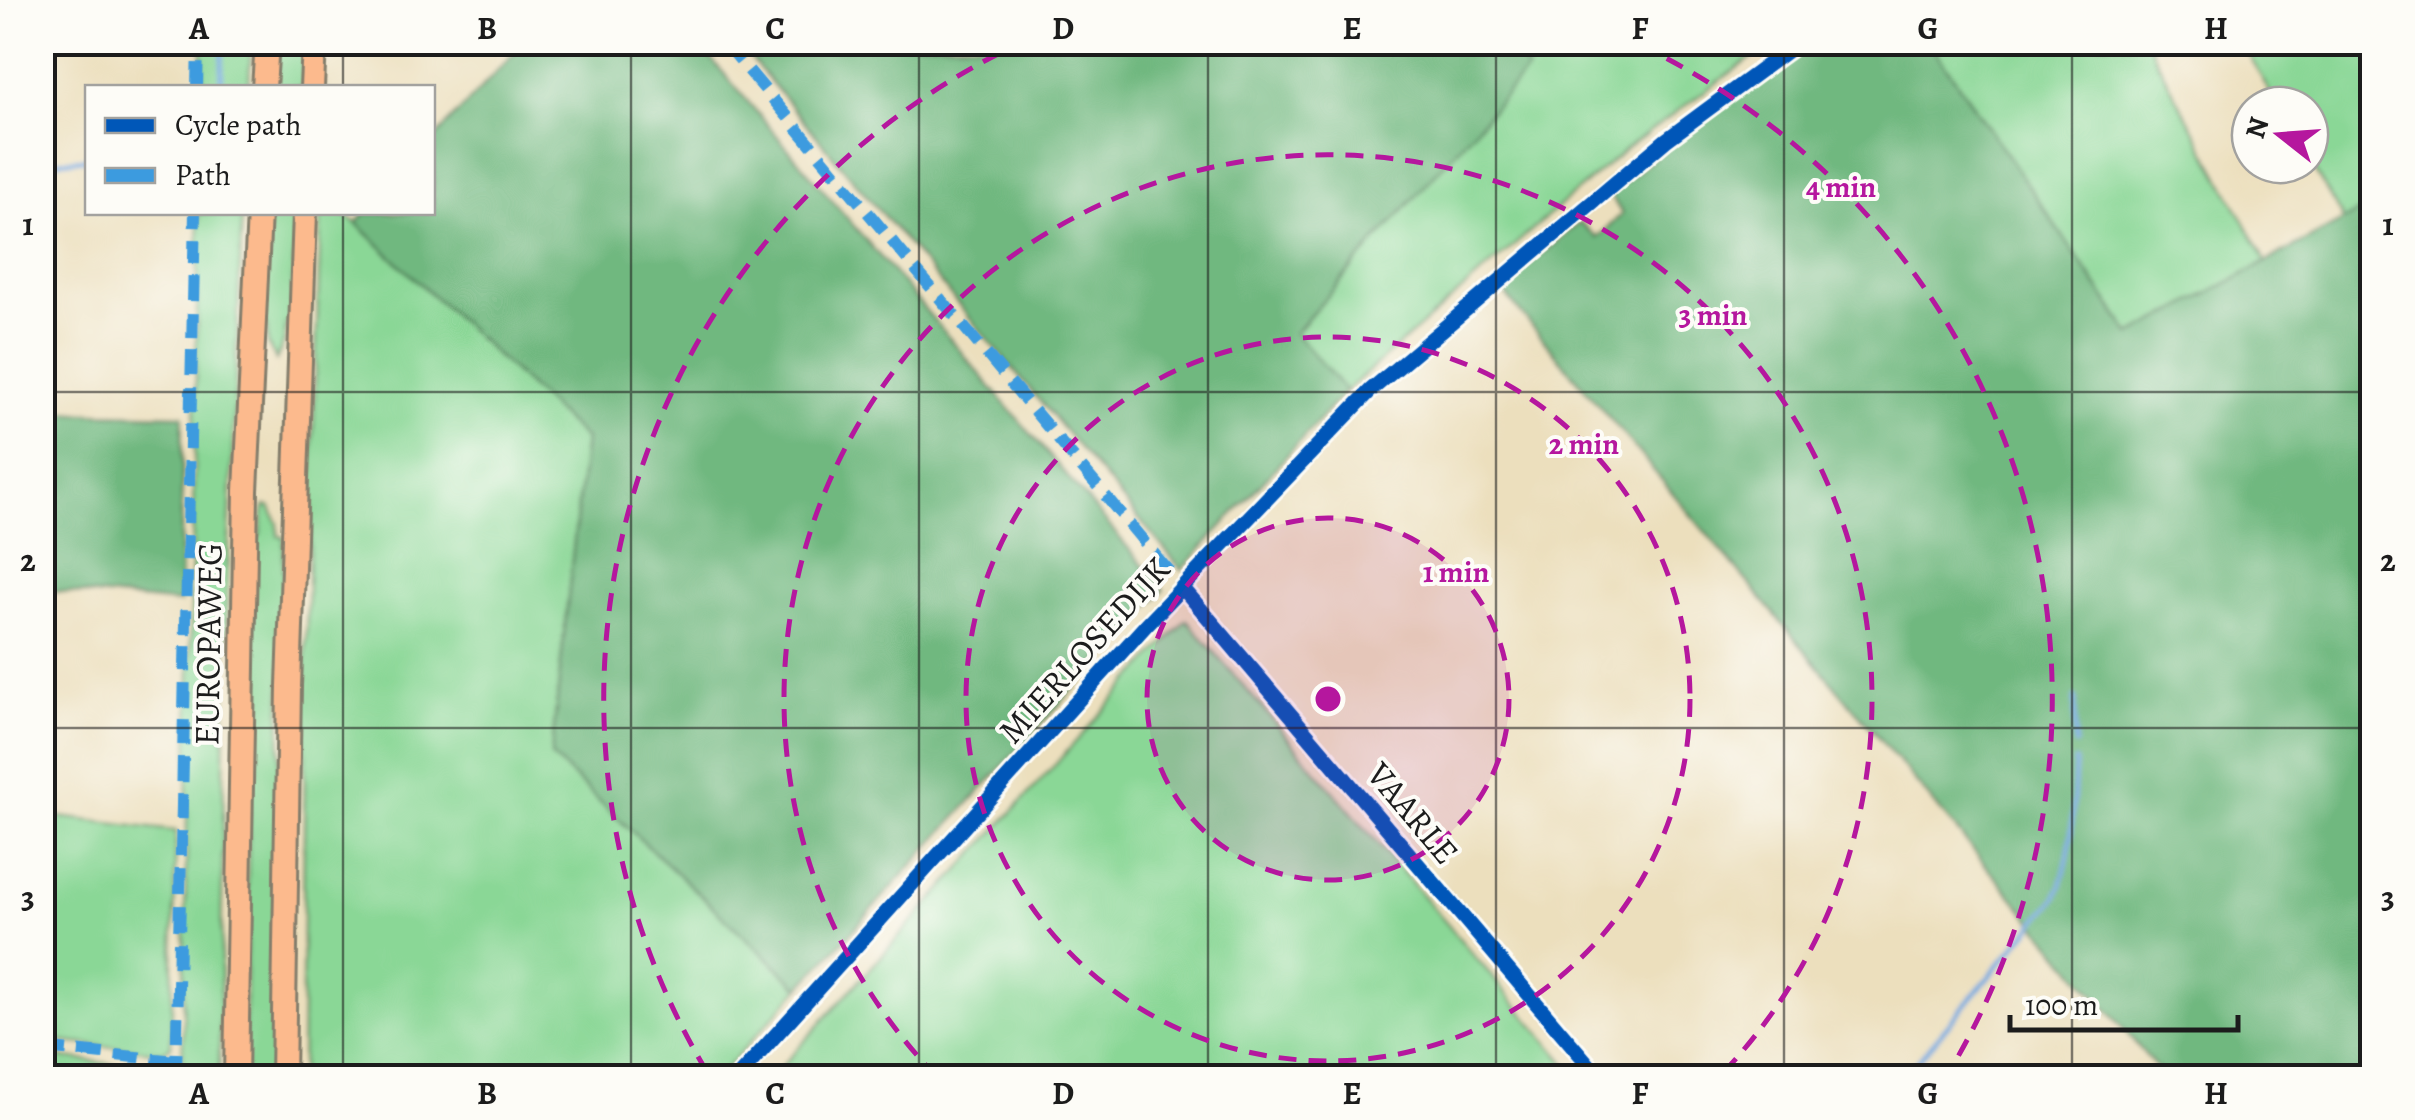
<svg xmlns="http://www.w3.org/2000/svg" width="2415" height="1120" font-family="Alegreya,serif">
<style>
.green{fill:#8ad796;stroke:#537a59;stroke-width:2.5}
.forest{fill:#6fb87f;stroke:#466a4e;stroke-width:2.5}
.lines{fill:none;stroke-linecap:round;stroke-linejoin:round}
.stream{stroke:#70a5dd;stroke-width:5}
.minor-casing{stroke:#847e6c;stroke-width:18}
.motorway-casing{stroke:#847e6c;stroke-width:28}
.minor{stroke:#fff;stroke-width:12}
.motorway{stroke:#fcba8d;stroke-width:22}
.quiet{stroke:#3c9bdf;stroke-width:12;stroke-dasharray:25 12;stroke-linecap:butt}
.cycleway-casing{stroke:#fdfcf7;stroke-width:21}
.cycleway{stroke:#0057b8;stroke-width:15}
.grid{fill:none;stroke:#1c1c1c;stroke-width:2.5;stroke-opacity:0.55}
.ring{fill:none;stroke:#b5179e;stroke-width:5;stroke-dasharray:18 12}
.labels{text-anchor:middle;dominant-baseline:central;stroke-width:8;stroke-linejoin:round;paint-order:stroke}
.street-label{font-size:35px;fill:#1c1c1c;stroke:#fdfcf7}
.centre{fill:#b5179e;stroke:#fdfcf7;stroke-width:5}
.ring-label{font-size:30px;text-anchor:middle;font-weight:bold;fill:#b5179e;stroke:#fdfcf7;stroke-width:8;stroke-linejoin:round;paint-order:stroke}
.neatline{fill:none;stroke:#1c1c1c;stroke-width:4}
.grid-label{font-size:32px;text-anchor:middle;font-weight:bold;fill:#1c1c1c}
</style>
<rect width="100%" height="100%" fill="#fdfcf7"/>
<filter id="ink" filterUnits="userSpaceOnUse"><feTurbulence type="fractalNoise" baseFrequency=".01" numOctaves="2"/><feDisplacementMap in="SourceGraphic" scale="20" xChannelSelector="R" yChannelSelector="G"/><feConvolveMatrix kernelMatrix="1 2 1 2 8 2 1 2 1" color-interpolation-filters="sRGB"/></filter>
<filter id="wash" filterUnits="userSpaceOnUse"><feTurbulence type="fractalNoise" baseFrequency=".0048" numOctaves="4" result="noise"/><feDisplacementMap in="SourceGraphic" scale="40" xChannelSelector="R" yChannelSelector="G"/><feGaussianBlur stdDeviation="2.25" result="paint"/><feColorMatrix in="noise" values="0 0 0 0 0 0 0 0 0 0 0 0 0 0 0 0 0 1.4 0 .05"/><feComposite in="paint" operator="in"/></filter>
<g filter="url(#wash)">
<rect width="100%" height="100%" fill="#ecdfbd"/>
<path class="green" d="M203,43H251L249,87H202Z
M274,43H304L302,87L271,88Z
M1505,43H1772L1628,147L1346,391L1295,333L1527,69Z
M1930,43H2147L2267,263L2131,335Z
M2242,43H2372V205L2344,221L2310,163V105H2277Z
M199,213H242L227,593L219,1078L182,1077Z
M266,213H296L291,321L286,324L284,342L276,360L268,345L267,325H262Z
M321,213H342L356,223L585,439L551,756L800,988L718,1077L301,1078L305,751L303,726Z
M265,506H270L278,524V536L284,537L274,1077L244,1078L254,536L260,535Z
M1187,620L1578,1077H772L1186,620Z
M43,815L176,831L171,1046L163,1052L43,1040Z
M43,1055L168,1071L167,1077H43Z"/>
<path class="forest" d="M523,43H698L1164,590L800,988L551,756L585,439L356,223L365,213L432,212L433,140Z
M1505,43L1528,69L1295,333L1346,391L1182,570L738,43Z
M1805,43H1930L2131,335L2372,205V1077H2164L1500,288L1580,222L1597,238L1622,214L1610,194L1662,151Z
M43,412L183,415L180,603L43,590Z"/>
<g class="lines">
<path class="stream" d="M221,88L223,42
M42,162L88,159
M2075,698V744
M1903,1078L2056,898C2074,855 2073,807 2075,761"/>
</g>
</g>
<g filter="url(#ink)">
<g class="lines">
<defs>
<path id="minor" d="M1182,587L1600,1078
M737,1078L1147,624L1371,390L1666,140L1799,42"/>
<path id="motorway" d="M264,88L267,42
M312,88L314,42
M236,1078L246,491L259,212
M283,1078L289,686L305,212"/>
</defs>
<use href="#minor" class="minor-casing"/>
<use href="#motorway" class="motorway-casing"/>
<use href="#minor" class="minor"/>
<use href="#motorway" class="motorway"/>
<path class="quiet" d="M725,42L1182,587
M197,88L198,42
M42,1048L177,1061
M176,1078L195,212"/>
<defs>
<path id="cycleway" d="M1182,587L1600,1078
M737,1078L1147,624L1371,390L1666,140L1799,42"/>
</defs>
<use href="#cycleway" class="cycleway-casing"/>
<use href="#cycleway" class="cycleway"/>
</g>
</g>
<path class="grid" d="M343,42V88M631,42V1078M919,42V1078M1208,42V1078M1496,42V1078M1784,42V1078M2072,42V1078M343,212V1078M42,392H2372M42,728H2372"/>
<circle cx="1328" cy="699" r="181" fill="#b5179e" fill-opacity=".12"/>
<g class="ring">
<circle cx="1328" cy="699" r="181"/>
<circle cx="1328" cy="699" r="362"/>
<path d="M937 1077A544 544 0 1 1 1719 1077"/>
<path d="M707 1072A725 725 0 0 1 1016 45M1640 45A725 725 0 0 1 1949 1072"/>
</g>
<g class="labels">
<g class="street-label">
<text transform="translate(208 644) rotate(-89)">EUROPAWEG</text>
<text transform="translate(1084 650) rotate(-48)">MIERLOSEDIJK</text>
<text transform="translate(1413 813) rotate(50)">VAARLE</text>
</g>
</g>
<circle cx="1328" cy="699" r="15" class="centre"/>
<g class="ring-label">
<text x="1841" y="197">4 min</text>
<text x="1713" y="325">3 min</text>
<text x="1584" y="454">2 min</text>
<text x="1456" y="582">1 min</text>
</g>
<rect width="2415" height="1120" fill="none" stroke="#fdfcf7" stroke-width="110"/>
<rect x="85" y="85" width="350" height="130" fill="#fdfcf7" stroke="#a3a29f" stroke-width="2.5"/>
<rect x="105" y="118" width="50" height="15" fill="#0057b8" stroke="#a3a29f" stroke-width="2.5"/>
<text x="175" y="135" font-size="30" fill="#1c1c1c">Cycle path</text>
<rect x="105" y="168" width="50" height="15" fill="#3c9bdf" stroke="#a3a29f" stroke-width="2.5"/>
<text x="175" y="185" font-size="30" fill="#1c1c1c">Path</text>
<g transform="translate(2280 135) rotate(287)"><circle r="48" fill="#fdfcf7" stroke="#a3a29f" stroke-width="2.5"/>
<path d="M0-8L18 38L0 25L-18 38Z" fill="#b5179e"/>
<text y="-15" font-size="28" font-weight="bold" text-anchor="middle" fill="#1c1c1c">N</text>
</g>
<path d="M2010 1015v15h228v-15" fill="none" stroke="#1c1c1c" stroke-width="5"/>
<text x="2025" y="1015" font-size="30" fill="#1c1c1c" stroke="#fdfcf7" stroke-width="8" paint-order="stroke">100 m</text>
<rect x="55" y="55" width="2305" height="1010" class="neatline"/>
<g class="grid-label">
<text x="199" y="39">A</text>
<text x="487" y="39">B</text>
<text x="775" y="39">C</text>
<text x="1063" y="39">D</text>
<text x="1352" y="39">E</text>
<text x="1640" y="39">F</text>
<text x="1928" y="39">G</text>
<text x="2216" y="39">H</text>
<text x="28" y="235">1</text>
<text x="2388" y="235">1</text>
<text x="28" y="571">2</text>
<text x="2388" y="571">2</text>
<text x="28" y="908">3</text>
<text x="2388" y="908">3</text>
<text x="199" y="1104">A</text>
<text x="487" y="1104">B</text>
<text x="775" y="1104">C</text>
<text x="1063" y="1104">D</text>
<text x="1352" y="1104">E</text>
<text x="1640" y="1104">F</text>
<text x="1928" y="1104">G</text>
<text x="2216" y="1104">H</text>
</g>
</svg>
